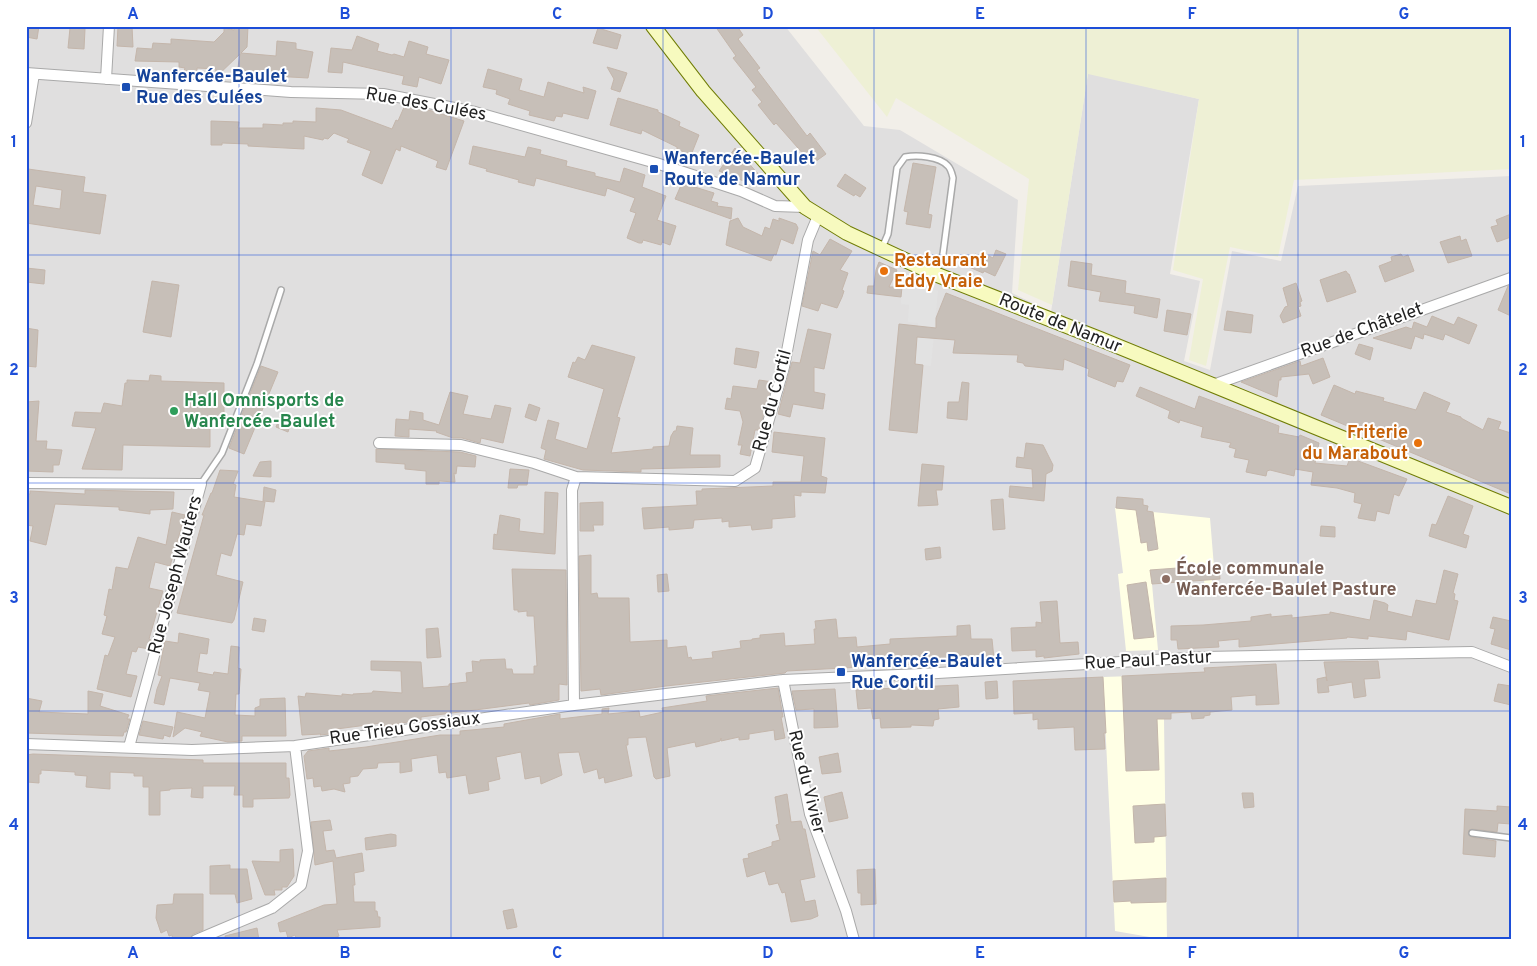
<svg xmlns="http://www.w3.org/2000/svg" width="1537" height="966" font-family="Overpass,sans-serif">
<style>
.residential{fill:#e0dfdf}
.education{fill:#ffffe5}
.farmland{fill:#eef0d5}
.parking{fill:#e2e2e2}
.building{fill:#c7bfb8;stroke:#c4b6ab;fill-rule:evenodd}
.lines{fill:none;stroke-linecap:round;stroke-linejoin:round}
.service-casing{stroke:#a9a9a9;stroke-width:8}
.minor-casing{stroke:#a9a9a9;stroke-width:12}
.secondary-casing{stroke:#707d05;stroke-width:16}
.service{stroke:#fff;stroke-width:5}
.minor{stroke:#fff;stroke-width:10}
.secondary{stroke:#f7fabf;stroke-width:14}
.grid{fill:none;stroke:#1d4ed8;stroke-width:1;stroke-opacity:0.55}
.transit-dot{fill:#1a4fb4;stroke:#fff;stroke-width:2}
.food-dot{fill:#e8710a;stroke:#fff;stroke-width:2}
.leisure-dot{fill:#2e9e5b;stroke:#fff;stroke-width:2}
.education-dot{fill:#8d6e63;stroke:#fff;stroke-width:2}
.labels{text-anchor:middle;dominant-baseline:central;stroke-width:4;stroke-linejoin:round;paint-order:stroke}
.transit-label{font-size:18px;font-weight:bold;fill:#164399;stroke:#fff;text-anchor:start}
.street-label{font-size:18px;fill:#222;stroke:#fff}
.food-label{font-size:18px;font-weight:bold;fill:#c56008;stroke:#fff;text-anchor:start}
.leisure-label{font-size:18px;font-weight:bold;fill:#27864d;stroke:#fff;text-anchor:start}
.education-label{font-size:18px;font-weight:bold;fill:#785e54;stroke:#fff;text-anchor:start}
.neatline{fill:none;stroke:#1d4ed8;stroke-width:2}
.grid-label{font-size:16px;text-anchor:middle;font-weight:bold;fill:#1d4ed8}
</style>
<rect width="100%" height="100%" fill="#f2efe9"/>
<path class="residential" d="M26,26H785L864,126L900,130L1018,200L1012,293L1051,312L1088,73L1199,99L1170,274L1200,281L1184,361L1210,370L1232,251L1281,261L1298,186L1511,176V940H26Z"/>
<path class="education" d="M1115,508L1210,518L1215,579L1212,580L1213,588L1205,589L1204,580L1152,584L1158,650L1126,651L1118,574L1123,573Z
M1162,675L1164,719L1167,940L1115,931L1103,677Z"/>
<path class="farmland" d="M815,26H1511V169L1294,180L1278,257L1230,247L1206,366L1189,360L1203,279L1173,270L1199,99L1088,74L1052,305L1018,290L1029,179L896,98L887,117Z"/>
<path class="parking" d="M903,275L938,291L931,366L914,364L918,323L908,322L909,305L901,304Z"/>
<path class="building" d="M26,26H39L37,39L26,37Z
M118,26H132L133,47L117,46Z
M235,26H248L247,47L241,53L276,56L277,41L296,43V49L313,52L308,78L237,74L240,54L215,78L216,69L197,68V71H184L185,68L179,67V62L135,61L137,48L152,49L153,43L171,44V39L214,42L224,32V28L234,30Z
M715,26H737L743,35L738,39L760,68L757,70L807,136L810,133L826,154L812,164L776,123L774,125L758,105L762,102L752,90L756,87L733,58L736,56Z
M70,28L85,29L84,49L68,48Z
M598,28L621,35L617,49L593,43Z
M357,36L379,44L377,51L392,55L394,54L404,57L409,41L428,47L426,54L449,60L441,84L419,77L417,87L402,84L404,76L343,62L342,73L328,72L331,48L352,50Z
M607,67L627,73L620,92L611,89L614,79Z
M488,69L522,79L519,90L544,97L548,82L584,93L583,87L596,91L588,119L563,113L562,117L556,116L554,121L529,115L530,111L508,104L510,99L496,94L497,90L483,87Z
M618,98L658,110V112L680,122L679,126L699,135L691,155L677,149V147L642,130L641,134L610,125Z
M405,105L432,111L464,121L446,170L436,167L438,161L401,146L400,151L396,149L382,184L362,175L371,151L347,142L349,139L334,133L328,139L324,138L323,140L304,136V149L248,146V144L222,143V145H211V121L239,122L238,128H263V124L283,125V123H293V121L316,122V108L341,110L392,129L396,120L398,121Z
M473,146L525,157L528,147L541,150L540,154L567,161L566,166L595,173V176L620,182L624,168L645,175L642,187L666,196L657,220L676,226L670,245L662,242L661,245L643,240L642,243H639L627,238L636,213L630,211L635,198L607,188L605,196L536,178L534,186L518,182L519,180L486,171L487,169L469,164Z
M735,148L761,177L756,186L719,171Z
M913,163L936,167L928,214L932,215L930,228L906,224L908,212L904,211Z
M28,169L85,177L83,192L106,195L100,234L26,223V181ZM36,186L62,190L60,209L33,205Z
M845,174L866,188L860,197L855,194L854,196L837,186Z
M682,183L714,193L711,201L718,203L717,206L732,208L731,219L675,199Z
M1511,214V237L1497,242L1491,227L1498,225L1496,220Z
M738,218L743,227L762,236L765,227L770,229L773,219L779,221V218L796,224L798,228L793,244L781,239L776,255L774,254L771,261L726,245L730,221Z
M1460,236L1461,241L1466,239L1472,256L1448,263L1440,242Z
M830,239L852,251L840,270L848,273L842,290L844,291L842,297L837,308L821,303L818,311L802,306L813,251L820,255Z
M996,250L1006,254L995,276L984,271L983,273L969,267L975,254L988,259L989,256L993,258Z
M1401,254L1403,257L1408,255L1414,271L1385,282L1379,266L1392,261L1391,257Z
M1071,261L1092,264L1091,275L1126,281L1125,293L1160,299L1157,318L1134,313L1135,306L1099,301L1101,292L1068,286Z
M879,262L897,270L889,287H902L901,297L867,293L868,286H874L876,270Z
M26,268L45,270L44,284L26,282Z
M1346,271L1348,274H1349L1356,292L1327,302L1320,280Z
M152,281L179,285L171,337L143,332Z
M1296,283L1302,301L1300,302L1301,306L1298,307L1301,316L1283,323L1280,316L1285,307L1288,306L1283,288Z
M1511,285V316L1498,310L1508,286Z
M946,293L1130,365L1123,382L1117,381L1115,387L1088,376L1089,369L1064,359L1063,370L1025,366L1023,363L1017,362L1018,355L953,353L955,340L917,337L915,364L923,365L917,433L889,430L899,324L936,328V318Z
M1167,310L1191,314L1187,335L1164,331Z
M1227,311L1253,315L1251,333L1224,330Z
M1432,316L1454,325L1458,317L1477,325L1469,344L1445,334L1443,340L1424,334L1423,339L1415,336L1411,349L1373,338L1406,327L1412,329L1414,322L1427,327Z
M26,328L38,330L36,367L26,366Z
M808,329L831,334L824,369L814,367V392L825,394L823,409L793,404L790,417L778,414L792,362L800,363Z
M1359,344L1373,348L1370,360L1355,354Z
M592,345L635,357L617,417L620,418L611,453L653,449V447L669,446L671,436L674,431H676L677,426L693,428L690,455H720V467L641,469V472L583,470L544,459L546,450L541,448L548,420L559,423L555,439L587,449L604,389L568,377L573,362L575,363L578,357L585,360Z
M736,348L759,352L756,368L734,364Z
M1323,358L1330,377L1313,384L1309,374L1281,377V380H1279L1277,397L1241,382L1300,361L1301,366Z
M261,366L278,372L244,454L229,448Z
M150,375L161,376V381L224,383V424H210V447L123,445L122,470L82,469L96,428L72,426L75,412L101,413L104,403L122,406L125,383H127V380L149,381Z
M759,380L773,382L759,430H755L750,456L740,454L742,445H738L743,422L740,411L725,409L727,398L731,399L733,386L757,389Z
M962,382L969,383L967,420L947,418L948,402H959Z
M1334,385L1355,394L1356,391L1384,398L1383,401L1416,410L1424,392L1450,403L1446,412L1461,417V418L1483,430L1488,418L1501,422L1498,429L1511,433V494L1321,415Z
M1140,387L1195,409L1199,396L1279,426L1278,433L1299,437L1300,435L1319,443L1315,463L1347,466L1350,458L1407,479L1399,496L1394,494L1389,514L1377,511L1375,521L1358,518L1362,504L1354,502L1355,493L1337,488L1311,485L1313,472L1295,469L1294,476L1270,470L1267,471L1266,476L1246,472L1249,460L1234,457L1236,449L1229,447L1231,443L1201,437L1203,427L1180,420L1179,423L1168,418L1170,411L1136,396Z
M450,392L468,396L463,414L491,419L495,405L511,408L503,443L481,438L480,443L462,438H453L436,432L437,431L409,429V437L395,436L396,419L409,420L410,411L423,413V420L439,425Z
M39,401L36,441H47L46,449L62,450L59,465H53V472L26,471V439L29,419H26V402Z
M529,404L540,408L536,421L525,417Z
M280,417L291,422L288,432L276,427Z
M774,432L825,438L821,476L827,478L825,493L801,492V496L794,495L795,517L772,519V528L752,530L751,525L729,527V521L722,522V518L694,520L693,528L669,530V527L644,529L642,508L697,505L696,491H702V489L773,486V482H801L804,456L772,452Z
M1026,443L1043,445L1053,465L1052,471L1046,474L1044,501L1009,497L1010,486L1033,488L1032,469L1016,467L1017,457L1024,458Z
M376,449L460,452L476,456L475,467L457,466L456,474L454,473L455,482L439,481V484H426V471L405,469V464L376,462Z
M271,461V477L253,476L260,462Z
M922,464L944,466L942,490H936L938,505L918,506Z
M510,469L529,470L527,485H518L517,488H508Z
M220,470L238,471L233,484L236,485L234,497L265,502L261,526L246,524L244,535L237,534L231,556L221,553L216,575L243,582L234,620L232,623L177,613L204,515H202L211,493H212Z
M264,487L276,490L274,502L263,501Z
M85,490L174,492L173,509L150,510V514L119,510V507L55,504L46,545L30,541L33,526L26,525V494H30V491L85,494Z
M545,492L558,493L555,554L493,549L494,534L497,535L500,515L520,519L519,531L544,534Z
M1448,496L1473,506L1463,534L1469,536L1466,548L1429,536L1432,524L1436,525Z
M1117,497L1143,499V505L1148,506L1147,511L1153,512L1158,549L1148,551L1147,542L1141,543L1136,510L1116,508Z
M1003,499L1005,529L993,530L991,500Z
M603,502V525H593L594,531H580V503Z
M172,512L185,515L170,566L155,562L149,588L163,591L149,639L151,640L149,649L138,647L136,652L132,651L126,674L137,676L131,697L97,689L105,655L108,656L115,637L102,634L107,616L104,615L109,589L112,590L116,567L128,569L138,537L166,545Z
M1321,526L1335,527V537L1320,536Z
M940,547L941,558L926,560L925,549Z
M591,555V594L597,593L598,598H629L630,642L667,640V648L686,646L688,658L691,657L692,660L713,658L712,652L741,648L740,641L752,640V639L760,638V635L784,633L785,646L815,644L814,629H816L815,621L836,619L838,638L856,637L857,647L890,644V639L957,636V626L970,625L971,639H992L994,659L938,661V657L917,658L918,664L787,671L785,673L666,686L601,695L600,689L581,691L579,556Z
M1219,565L1220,579L1152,584L1150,570Z
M512,569L566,570L567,685L559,684V700L530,705L529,703L421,717V720L382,726V723L329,730V734L320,735L321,734L302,735L298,696L305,697L306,693L342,696V694L353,695V694L372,693L373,691L402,693L401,671L371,670V661L421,662L423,688L449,686V684L467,682L466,673L473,672L472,661L480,662V660L505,659L506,669H512L513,674H534V666H537L534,616H527V611L518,612V610H514Z
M1444,570L1458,574L1453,593L1455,594L1454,600L1458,601L1449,640L1407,631L1406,640L1368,636V639L1347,637V638L1239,647V639L1218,641L1219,647L1178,649L1177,640H1171V626L1203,625L1251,621V617L1271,614V617L1292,615V618L1330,614V612L1370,620L1374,600L1385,603L1388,605L1387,611L1412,617L1416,600L1436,604Z
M667,574L669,591L658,592L657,575Z
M1146,582L1154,637L1134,639L1127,585Z
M1057,601L1060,643L1078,642L1079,654L1044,658V656L1036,657V650L1012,651L1011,628L1036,627V622L1042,623L1040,602Z
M1493,617L1511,621V650L1491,644L1495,629L1490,628Z
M254,618L266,620L264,632L252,630Z
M438,628L441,657L427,658L426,629Z
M179,633L209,639L207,654L200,653L197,672L213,675L214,672L228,674L231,646L239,647L238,668L241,669L239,694H236L235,715L255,716V708L260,706V699L285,698L286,736H242V741L228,742L200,736L202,732L185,728L173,737L177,712L205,718L210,692L198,690L200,683L170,678L164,705L154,703L157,689L162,676L158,675L165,641L178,643Z
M1378,661L1380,678L1364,679L1366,696L1354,698L1352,682L1328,686L1329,692L1318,693L1317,679L1326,677L1327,681L1324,662Z
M1276,664L1279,704L1256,705V695L1231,697L1232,710L1210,712V715L1204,716V718L1192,719L1191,712L1171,713V719H1157L1159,770L1126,771L1122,676L1205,672L1204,668Z
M1103,677L1106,733H1104L1105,749L1075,750L1074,727L1038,729V719L1033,720V713L1014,714L1013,681Z
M997,681L998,698L986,699L985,682Z
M1498,684L1511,686V705L1494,701Z
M958,685L959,707L938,709L939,719L934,720L933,726L911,725V727L881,728L880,718L873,719L871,708L858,709L856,690Z
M778,688L783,717H781L785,738L775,740L774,730L749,734V739L739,740V737L721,741V738L720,741L696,747L695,742L667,748L670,776L656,779L654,777L646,737L628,738V745H626L632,776L605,783L604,777L599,779L597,769L584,773L579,752L558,753L562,775L541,784L540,776L525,779L521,752L496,757L500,779L488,782L489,790L469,794L466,775L447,778L446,772L439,773L437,755L411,759L412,771L400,773V762L378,763L377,768L363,769L358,776L350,777V783L343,784L345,792L334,789L322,791L321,786L314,787L313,778L307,779L304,756L308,751L329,748V751L366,747L440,735H460V731L504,727V724L560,714V719L602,714V709L609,708L608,714L639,711L640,717L663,712L662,708L707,701L706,696Z
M835,689L838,727L814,728V709L796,710L792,691Z
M88,691L103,694L100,706L129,715L127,719H130L126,732H124L123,736L26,733V698L42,701L39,712L88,714Z
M143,721L173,727L170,737L164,735L163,739L139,735Z
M838,753L841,772L822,774L819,757Z
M33,754L203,760V763H286V778H289L290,795L289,798L253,799V807H243V795H234L235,786H203V798L191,797L192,788L170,789V790L160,791V815H149V787H143V776H134V773L110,772V789L86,787L87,776L75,775V772L41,770V774H39V783L27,782L26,755Z
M842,792L848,818L829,822L824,797Z
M1242,793H1253L1254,807L1244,808Z
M787,794L791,822L801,821L803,829H805L815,877L800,880L805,902L815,900L818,916L811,919L791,922L785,892L782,893L778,883L769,885L765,871L747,877L743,859L749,858L748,854L772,846V842L780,840L776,825L779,824L775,797Z
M1165,804L1166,836L1154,837V842L1135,843L1133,806Z
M1497,806L1511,807V824L1498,823L1497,832L1472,829L1469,830L1468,833L1471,837L1496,841L1495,857L1463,854L1465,809L1497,811Z
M330,820L332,830L323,831L326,851L334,850L336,858L362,853L364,871L354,873L355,885H353L354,902H375V911H377L378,917H380V927L337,930L339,936L328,940H297L295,935L288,938L286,931L280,932L278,923L324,905L337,904L333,861L315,865L311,822Z
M391,834L396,835V846L366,850L365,838Z
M293,849L294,876L287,887H282V890H274L275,895H265L252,861L280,862V850Z
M230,865V869H247L252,899L237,903L235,894H210V866Z
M875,869L876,904L861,905V893H858L857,870Z
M1166,878V902L1131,903V901L1114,902L1113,881Z
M174,894H203V930L193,934L189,940H173L172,935L169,936L167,930L161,933L156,918L157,905L173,904Z
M513,909L517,927L507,929L503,911Z
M257,928L259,940H226L225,936Z"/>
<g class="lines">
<defs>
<path id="service" d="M882,248L888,234L897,168L905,157C917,155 939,156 948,166C951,169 952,174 953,178L943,254L935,274
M201,484L222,453L257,364L281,290
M1472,833L1511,838"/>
<path id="minor" d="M26,73L291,92L383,94L475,112L656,163L741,191L775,206L805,207
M106,79L109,26
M26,123L34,74
M1213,385L1511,278
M379,443L461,445L534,463L576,477
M26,483L201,484L129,747
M783,680L810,814L846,911L854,940
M574,705L572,490L576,477L735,481L755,468L784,367L808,240L818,216
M26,744L192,750L295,746L574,705L783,680L921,674L1204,657L1472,652L1511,667
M196,940L272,908L301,885L308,851L295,746"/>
<path id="secondary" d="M653,26L703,91L805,207L847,233L935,274L1100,339L1511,507"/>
</defs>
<use href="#service" class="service-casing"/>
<use href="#minor" class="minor-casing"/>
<use href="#secondary" class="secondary-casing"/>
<use href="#service" class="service"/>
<use href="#minor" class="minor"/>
<use href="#secondary" class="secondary"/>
</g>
<path class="grid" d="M239,26V940M451,26V940M663,26V940M874,26V940M1086,26V940M1298,26V940M26,255H1511M26,483H1511M26,711H1511"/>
<g class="transit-dot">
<rect x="121" y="82" width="10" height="10" rx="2.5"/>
<rect x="649" y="164" width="10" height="10" rx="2.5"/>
<rect x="836" y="667" width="10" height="10" rx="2.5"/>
</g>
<g class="food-dot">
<circle cx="884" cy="271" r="5"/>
<circle cx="1418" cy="443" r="5"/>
</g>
<circle class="leisure-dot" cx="174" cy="411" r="5"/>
<circle class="education-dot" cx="1166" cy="579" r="5"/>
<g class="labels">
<g class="transit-label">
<text x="136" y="77">Wanfercée-Baulet<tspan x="136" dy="21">Rue des Culées</tspan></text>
<text x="664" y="159">Wanfercée-Baulet<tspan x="664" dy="21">Route de Namur</tspan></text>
<text x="851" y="662">Wanfercée-Baulet<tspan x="851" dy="21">Rue Cortil</tspan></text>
</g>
<g class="street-label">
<text transform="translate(426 105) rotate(10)">Rue des Culées</text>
<text transform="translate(1060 324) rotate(22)">Route de Namur</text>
<text transform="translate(1362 331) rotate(-20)">Rue de Châtelet</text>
<text transform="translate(773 401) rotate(-75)">Rue du Cortil</text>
<text transform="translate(176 575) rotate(-75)">Rue Joseph Wauters</text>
<text transform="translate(1148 661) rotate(-3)">Rue Paul Pastur</text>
<text transform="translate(405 729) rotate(-8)">Rue Trieu Gossiaux</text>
<text transform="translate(806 782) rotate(76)">Rue du Vivier</text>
</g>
<g class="food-label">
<text x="894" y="261">Restaurant<tspan x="894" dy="21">Eddy Vraie</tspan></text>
<text x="1408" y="433" text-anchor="end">Friterie<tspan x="1408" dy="21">du Marabout</tspan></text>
</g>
<g class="leisure-label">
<text x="184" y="401">Hall Omnisports de<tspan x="184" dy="21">Wanfercée-Baulet</tspan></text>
</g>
<g class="education-label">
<text x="1176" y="569">École communale<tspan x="1176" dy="21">Wanfercée-Baulet Pasture</tspan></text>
</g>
</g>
<rect width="1537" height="966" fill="none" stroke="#ffffff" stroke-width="55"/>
<rect x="28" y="28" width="1482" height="910" class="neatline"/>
<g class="grid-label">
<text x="133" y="19">A</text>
<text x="345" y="19">B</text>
<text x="557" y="19">C</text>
<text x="768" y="19">D</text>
<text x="980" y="19">E</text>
<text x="1192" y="19">F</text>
<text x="1404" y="19">G</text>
<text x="14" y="147">1</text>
<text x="1523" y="147">1</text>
<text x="14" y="375">2</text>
<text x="1523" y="375">2</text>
<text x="14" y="603">3</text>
<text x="1523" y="603">3</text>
<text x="14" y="830">4</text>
<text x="1523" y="830">4</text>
<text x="133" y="958">A</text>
<text x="345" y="958">B</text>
<text x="557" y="958">C</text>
<text x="768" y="958">D</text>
<text x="980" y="958">E</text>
<text x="1192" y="958">F</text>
<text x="1404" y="958">G</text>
</g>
</svg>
